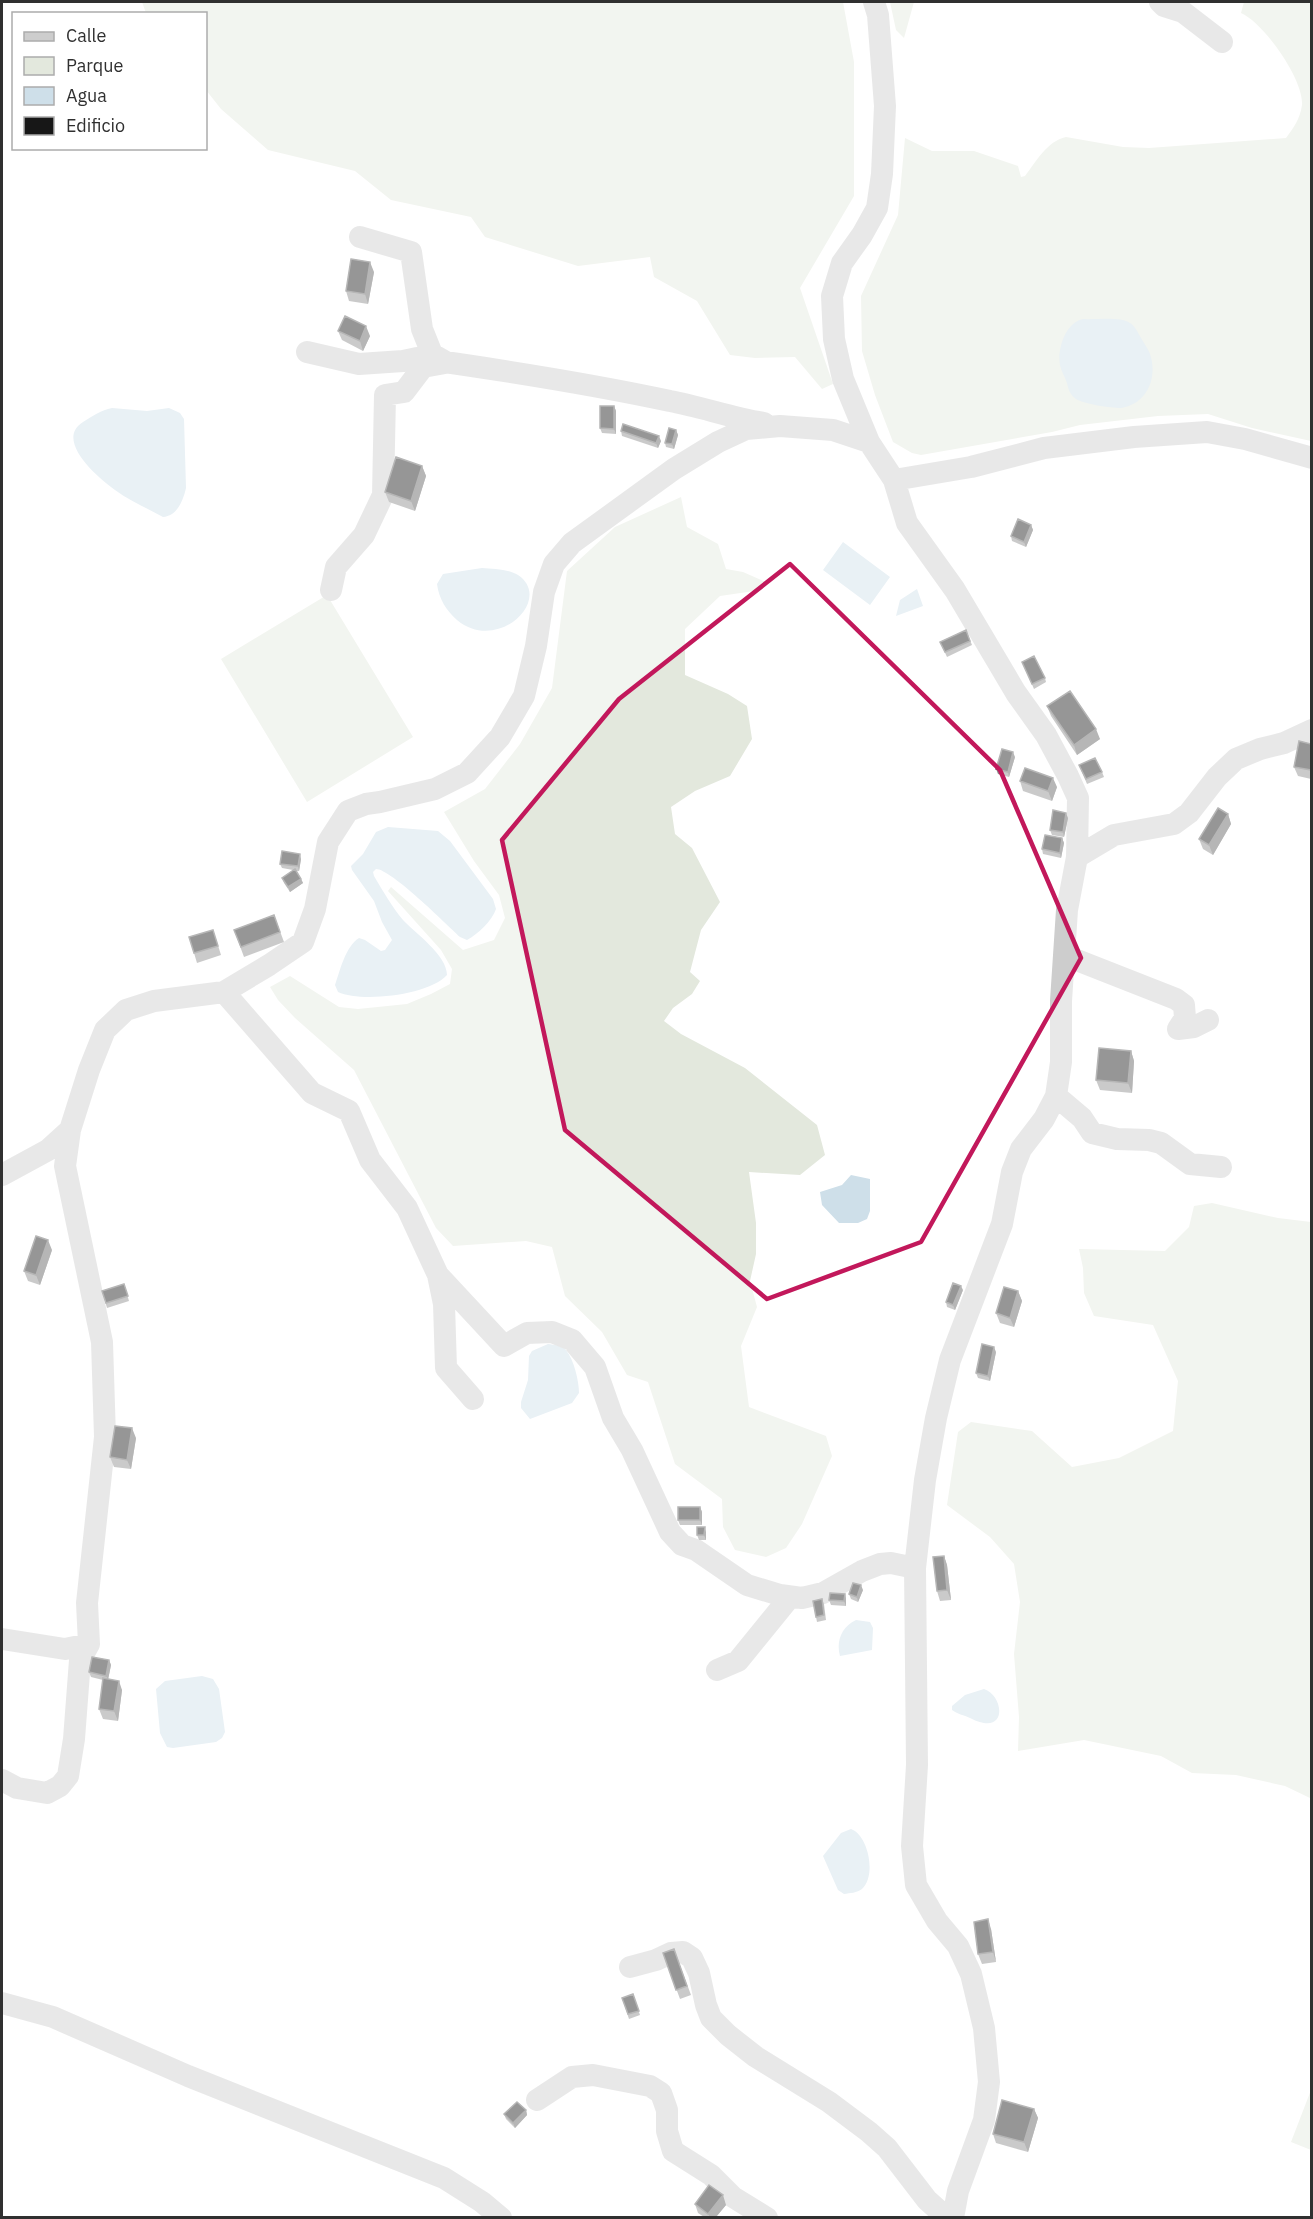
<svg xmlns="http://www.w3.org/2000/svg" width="1313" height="2219" font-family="'IBM Plex Sans',sans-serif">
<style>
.green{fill:#e3e8dd}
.water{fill:#cedfe9}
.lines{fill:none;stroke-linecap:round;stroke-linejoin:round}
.minor{stroke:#cdcdcd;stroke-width:22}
.wall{fill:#8b8b8b}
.shaded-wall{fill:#5d5d5d}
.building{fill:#171717;stroke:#5d5d5d;stroke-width:1.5}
.marked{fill:none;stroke:#c2185b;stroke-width:4.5;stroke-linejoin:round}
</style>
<rect width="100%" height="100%" fill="#fff"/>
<path class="green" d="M142,2H843L854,62V196L800,288L833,384L822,389L795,357L755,358L730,355L697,301L654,277L650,257L578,266L485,237L471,217L391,200L355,171L268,150L221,109L206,90V14L146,13Z
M890,2H914L904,38L896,30Z
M1244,2H1311V441L1252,428L1208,414L1158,416L1080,425L1052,432L921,455L912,453L893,442L875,395L862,351L861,296L898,215L905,138L932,151H974L1018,166L1021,177L1025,176C1036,162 1047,141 1066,137L1123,147L1149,148L1286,138C1294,127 1300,119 1302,105C1304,80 1264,23 1241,13Z
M681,497L687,527L718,544L726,569L743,572L768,583L761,590L720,596L685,629V675L728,694L747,706L752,739L730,776L695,791L671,807L675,834L692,848L720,902L701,930L690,972L700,981L692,994L673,1008L664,1021L681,1034L745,1068L817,1125L825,1155L800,1175L749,1172L756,1223V1254L750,1281L757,1307L741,1346L749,1407L826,1436L832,1456L802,1524L786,1548L766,1557L735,1550L723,1527L722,1499L675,1464L648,1382L627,1375L602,1332L565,1296L552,1247L526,1241L453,1246L436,1228L354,1070L295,1018L278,1000L270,987L290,976L339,1007L358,1009L407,1004L431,994L450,984L452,969L441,950L388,891L391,887L463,950L494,940L505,918L499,895L474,861L444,812L485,789L520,744L552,688L567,571L615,527Z
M327,595L413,737L307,802L221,659Z
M1212,1203L1278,1218L1311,1222V1803L1310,1798L1285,1786L1236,1775L1192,1773L1161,1756L1084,1740L1018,1751L1019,1717L1014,1654L1020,1602L1014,1564L990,1537L947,1505L958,1432L971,1422L1032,1431L1072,1467L1119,1458L1173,1431L1178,1381L1153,1325L1094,1316L1084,1293L1083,1268L1079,1249L1165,1251L1189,1227L1194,1206Z
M1311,2090V2150L1291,2142Z"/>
<path class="water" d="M1084,319C1097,320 1119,316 1130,323C1135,326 1138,333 1141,338C1144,343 1148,349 1150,354C1158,378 1147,404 1121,408C1111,408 1084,404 1076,399C1070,395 1068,388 1067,383C1065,377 1061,371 1060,365C1057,349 1066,321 1084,319Z
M112,408L147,411L169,408L180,413L184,419L186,488C183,501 177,516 163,517C147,508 130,501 115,490C98,478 54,440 83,422C93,416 101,410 112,408Z
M843,542L890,577L870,605L823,570Z
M482,568C493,569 508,569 518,575C554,599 498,654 457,620C446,610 439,599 437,584L443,574Z
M917,589L923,606L896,616L900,600Z
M388,827L438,831L450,841L493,899L496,909C492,921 478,934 467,940L460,937C446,924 391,869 376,869L373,872L374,876C383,891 392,907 403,920C415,933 447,955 447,975C429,995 362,1003 338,992L335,985C340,971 345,947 359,938L365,940L381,951L385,950L392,940L382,922L374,901L352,870L351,866L363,854L376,832Z
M851,1175L870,1179V1211L867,1219L858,1223H839L822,1205L820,1192L842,1185Z
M548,1344C554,1345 562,1345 566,1350C574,1360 579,1381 579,1393L572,1403L530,1419L521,1408V1402L528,1380L529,1356L532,1351Z
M856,1620L870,1622L873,1628L872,1650L840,1656C836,1642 841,1627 856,1620Z
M202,1676L213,1679L219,1689L225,1732L222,1738L216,1742L173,1748L167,1747L160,1733L156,1689L165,1681Z
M984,1689C1004,1695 1009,1738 970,1718C964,1715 957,1714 952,1710V1706L965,1695Z
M851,1829C868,1835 877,1875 862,1889C857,1893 850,1893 844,1894L838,1890L823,1856L841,1833Z"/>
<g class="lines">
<path class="minor" d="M874,2L878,15L885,106L882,174L877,208L862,235L842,263L832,296L834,339L843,379L869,442L894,480L907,523L955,590L1016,693L1046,735L1068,776L1078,798L1077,857L1067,910L1061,1001V1062L1056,1096L1044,1119L1021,1149L1012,1172L1002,1224L950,1360L936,1418L925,1480L915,1568L917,1765L912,1846L916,1885L937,1921L958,1946L971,1974L984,2028L989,2082L984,2120L958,2191L953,2218
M1160,2L1164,6L1183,12L1222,42
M360,237L411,252L422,329L432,354L446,362
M307,352L359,364L403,361L417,358C502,370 586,383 670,401C702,407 732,418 764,423
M894,480L971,467L1044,448L1134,437L1207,432L1245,439L1312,458
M331,590L336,567L364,535L383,495L385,395L404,392L423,367L445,363
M1077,857L1114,835L1174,824L1189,813L1217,777L1236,759L1260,749L1284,743L1312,730
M1064,955L1176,999L1184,1005L1185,1018L1178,1029L1194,1027L1208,1020
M224,992L312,1093L349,1111L370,1160L407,1208L438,1275L444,1304L446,1368L473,1399
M1056,1096L1082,1118L1092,1133L1117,1139L1149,1140L1161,1143L1190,1164L1221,1167
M2,1175L48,1150L70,1130
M438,1275L504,1346L527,1333L552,1332L572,1340L595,1367L613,1418L632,1450L670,1532L682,1545L696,1550L747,1585L780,1595L802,1598L823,1593L862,1571L880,1564L891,1563L915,1568
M2,1639L65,1649L89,1644
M717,1670L738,1661L790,1597
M2,1780L17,1788L47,1793L60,1786L68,1776L74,1739L80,1660L89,1644L87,1603L105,1437L102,1342L65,1166L70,1130L89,1070L105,1030L126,1010L154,1001L224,992L269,965L303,942L315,909L328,842L348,811L366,804L380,802L435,789L467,773L500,737L524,696L536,646L544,592L554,564L572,543L674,469L718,442L746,429L780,426L833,430L869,442
M630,1967L656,1960L671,1953L683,1952L692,1958L699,1973L706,2005L711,2018L728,2035L756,2057L829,2102L869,2132L887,2148L927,2200L947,2218
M2,2003L53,2017L188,2076L444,2178L482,2202L501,2218
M537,2100L572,2077L593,2075L650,2086L661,2093L667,2110V2131L673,2151L711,2175L733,2197L767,2218"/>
</g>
<path class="wall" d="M374,272L368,304L349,301L346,291Z
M338,331L370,336L363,351L342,340Z
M614,406L616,411V434L602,433L600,428Z
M676,430L678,435L674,449L666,447L665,443Z
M621,431L661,441L658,448L622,436Z
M422,466L426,476L415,511L389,502L385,492Z
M1031,525L1033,530L1026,547L1012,541L1011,536Z
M966,630L972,645L947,657L940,642Z
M1022,662L1045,678L1046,682L1034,689Z
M1047,706L1100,739L1077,755L1051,716Z
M1311,744V779L1298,776L1294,767Z
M1015,757L1009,777L998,774L996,769Z
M1081,770L1102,772L1104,777L1087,784Z
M1020,781L1057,787L1052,801L1023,791Z
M1228,814L1231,824L1213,855L1203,849L1199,839Z
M1068,818L1064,837L1052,835L1050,830Z
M1062,838L1064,843L1061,858L1043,854L1042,849Z
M301,859L299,871H296L301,879L303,883L290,892L284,883L282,878L293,870L282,868L280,864Z
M274,915L284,942L244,957L234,930Z
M216,939L221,955L197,963L194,953Z
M1131,1051L1134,1061L1132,1093L1100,1090L1096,1080Z
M52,1250L40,1285L28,1281L24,1271Z
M124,1284L129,1301L107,1308L102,1291Z
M963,1290L955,1310L947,1307L946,1302Z
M1018,1291L1022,1301L1014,1327L1000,1323L996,1313Z
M996,1352L990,1381L978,1378L976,1373Z
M136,1438L131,1469L114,1467L110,1457Z
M700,1507L702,1512V1525H680L678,1520Z
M706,1532V1540H699L697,1535Z
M944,1556L947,1565L951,1600L940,1601L937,1591Z
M863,1590L858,1602L851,1599L849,1594Z
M845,1594L846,1599V1606L831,1605L829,1600Z
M822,1599L824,1604L826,1620L817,1622L816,1617Z
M109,1660L111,1665L108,1679L122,1690L118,1721L103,1719L99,1709L103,1680L91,1677L89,1672Z
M991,1929L996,1962L982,1964L978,1954Z
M674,1949L691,1995L680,1999L663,1953Z
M633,1994L640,2015L629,2019L622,1998Z
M1034,2109L1038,2118L1028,2152L996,2143L993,2134Z
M526,2110L527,2115L515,2128L506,2119L504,2114Z
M695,2204L726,2205L716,2217H704L698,2213Z"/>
<path class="shaded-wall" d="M370,262L374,272L368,304L365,294Z
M366,326L370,336L363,351L360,341Z
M614,406L616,411V434L614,429Z
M676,430L678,435L674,449L672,444Z
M659,436L661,441L658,448L656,443Z
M422,466L426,476L415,511L411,501Z
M1031,525L1033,530L1026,547L1024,542Z
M1096,729L1100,739L1077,755L1074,745Z
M1013,752L1015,757L1009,777L1008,772Z
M1053,778L1057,787L1052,801L1048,791Z
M1066,813L1068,818L1064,837L1063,832Z
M1228,814L1231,824L1213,855L1209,845Z
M1062,838L1064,843L1061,858L1060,853Z
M300,854L301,859L299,871L298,866Z
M301,879L303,883L290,892L288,887Z
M1131,1051L1134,1061L1132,1093L1128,1083Z
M48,1240L52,1250L40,1285L36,1275Z
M961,1286L963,1290L955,1310L953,1305Z
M1018,1291L1022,1301L1014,1327L1010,1318Z
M994,1347L996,1352L990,1381L988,1376Z
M132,1428L136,1438L131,1469L127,1460Z
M700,1507L702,1512V1525L700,1520Z
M705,1527L706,1532V1540L704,1535Z
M944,1556L947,1565L951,1600L947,1590Z
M861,1585L863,1590L858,1602L857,1597Z
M845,1594L846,1599V1606L844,1601Z
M109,1660L111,1665L108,1680L106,1676Z
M119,1681L122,1690L118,1721L114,1711Z
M988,1919L991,1929L996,1962L993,1952Z
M1034,2109L1038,2118L1028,2152L1024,2142Z
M526,2110L527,2115L515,2128L513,2123Z
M723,2195L726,2205L716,2217H710L708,2214Z"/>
<path class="building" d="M351,259L370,262L365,294L346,291Z
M345,316L366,326L360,341L338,331Z
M600,406H614V429L600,428Z
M623,424L659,436L656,443L621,431Z
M669,428L676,430L672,444L665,443Z
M396,457L422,466L411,501L385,492Z
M1018,519L1031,525L1024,542L1011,536Z
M966,630L970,641L945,652L940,642Z
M1034,656L1045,678L1032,684L1022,662Z
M1070,691L1096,729L1074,745L1047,706Z
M1299,741L1311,744V770L1294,767Z
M1002,749L1013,752L1008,772L996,769Z
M1095,758L1102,772L1086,779L1079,765Z
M1025,768L1053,778L1048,791L1020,781Z
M1218,808L1228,814L1209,845L1199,839Z
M1053,810L1066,813L1063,832L1050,830Z
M1045,835L1062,838L1060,853L1042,849Z
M282,851L300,854L298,866L280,864Z
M295,869L301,879L288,887L282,878Z
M274,915L280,932L241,947L234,930Z
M213,930L218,946L194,953L189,937Z
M1099,1048L1131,1051L1128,1083L1096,1080Z
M36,1236L48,1240L36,1275L24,1271Z
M953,1283L961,1286L953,1305L946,1302Z
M124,1284L128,1296L106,1303L102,1291Z
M1004,1287L1018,1291L1010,1318L996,1313Z
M982,1344L994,1347L988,1376L976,1373Z
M115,1426L132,1428L127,1460L110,1457Z
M678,1507H700V1520H678Z
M697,1527H705L704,1535H697Z
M944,1556L947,1590L937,1591L933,1557Z
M853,1583L861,1585L857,1597L849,1594Z
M830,1593L845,1594L844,1601L829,1600Z
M822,1599L824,1615L816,1617L813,1601Z
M92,1657L109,1660L106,1676L89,1672Z
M103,1678L119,1681L114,1711L99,1709Z
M988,1919L993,1952L978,1954L974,1922Z
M674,1949L687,1986L676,1990L663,1953Z
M633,1994L639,2011L628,2014L622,1998Z
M1002,2100L1034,2109L1024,2142L993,2134Z
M517,2102L526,2110L513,2123L504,2114Z
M709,2185L723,2195L708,2214L695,2204Z"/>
<path d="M0 0H1313V2219H0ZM790,564L1000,770L1081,958L921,1242L767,1299L565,1130L502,840L619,699Z" fill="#fff" fill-opacity=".55" fill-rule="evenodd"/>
<path class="marked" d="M790,564L1000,770L1081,958L921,1242L767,1299L565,1130L502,840L619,699Z"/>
<rect width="1313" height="2219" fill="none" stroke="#303030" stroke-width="6"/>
<rect x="12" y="12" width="195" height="138" fill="#ffffff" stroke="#acacac" stroke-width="1.5"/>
<rect x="24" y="32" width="30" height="9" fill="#cdcdcd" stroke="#acacac" stroke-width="1.5"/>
<text x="66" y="42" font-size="18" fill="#303030">Calle</text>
<rect x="24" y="57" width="30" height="18" fill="#e3e8dd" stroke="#acacac" stroke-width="1.5"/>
<text x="66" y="72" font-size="18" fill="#303030">Parque</text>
<rect x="24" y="87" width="30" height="18" fill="#cedfe9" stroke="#acacac" stroke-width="1.5"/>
<text x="66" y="102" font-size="18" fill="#303030">Agua</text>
<rect x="24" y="117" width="30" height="18" fill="#171717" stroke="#acacac" stroke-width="1.5"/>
<text x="66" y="132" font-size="18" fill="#303030">Edificio</text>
</svg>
